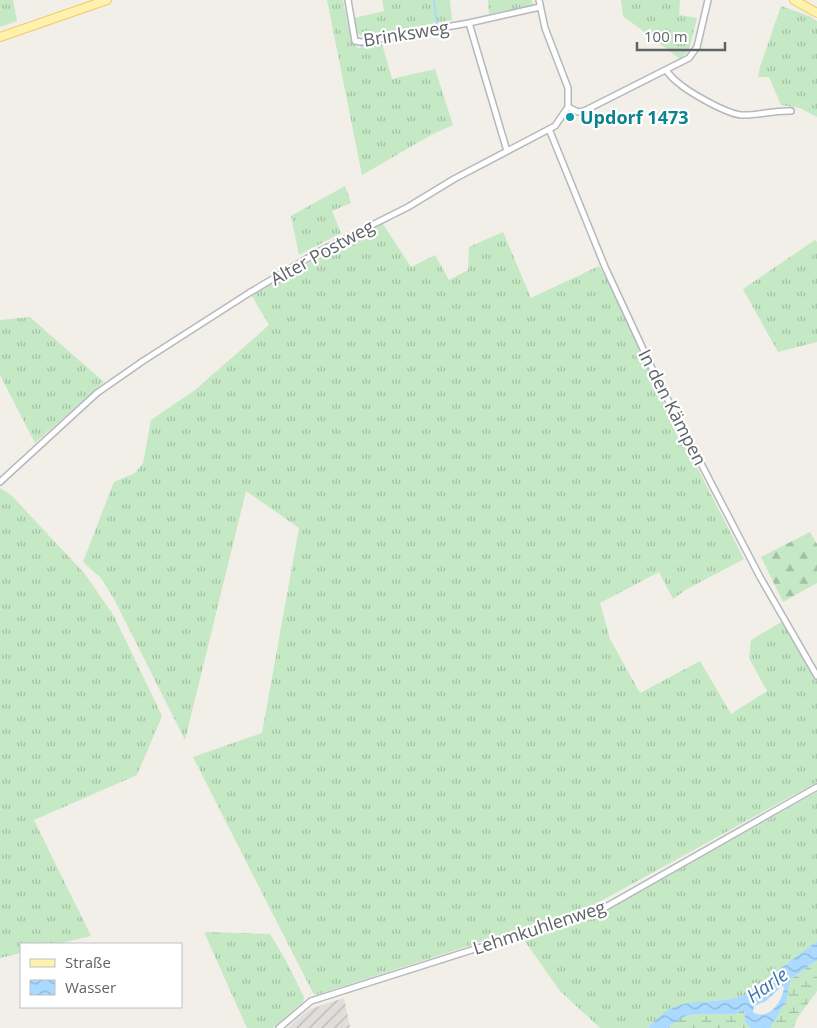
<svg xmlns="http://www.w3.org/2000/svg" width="817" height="1028" font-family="'Open Sans',sans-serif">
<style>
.industrial{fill:url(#industrial-furrows)}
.grass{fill:url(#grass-tufts)}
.forest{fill:url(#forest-firs)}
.wetland{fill:url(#wetland-marsh)}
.water{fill:url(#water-waves);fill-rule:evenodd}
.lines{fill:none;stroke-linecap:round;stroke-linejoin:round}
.stream{stroke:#aadaff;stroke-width:2}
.street-casing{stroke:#b5b8bc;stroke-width:8}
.primary-casing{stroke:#f2c960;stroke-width:10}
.street{stroke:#fff;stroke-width:5}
.primary{stroke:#fff2af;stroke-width:8}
.culture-dot{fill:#0f9aa8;stroke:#fff;stroke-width:2}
.labels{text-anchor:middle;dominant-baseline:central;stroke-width:4.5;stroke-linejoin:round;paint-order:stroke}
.street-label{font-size:18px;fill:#5f6368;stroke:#fff}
.culture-label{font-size:18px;font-weight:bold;fill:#0d838f;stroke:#fff;text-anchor:start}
.water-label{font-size:19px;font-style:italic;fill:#4174aa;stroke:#fff}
</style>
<defs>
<pattern id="industrial-furrows" width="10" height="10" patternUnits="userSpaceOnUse" patternTransform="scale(1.25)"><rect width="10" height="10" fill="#e0deda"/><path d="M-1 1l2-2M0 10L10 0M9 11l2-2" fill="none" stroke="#b9b8b5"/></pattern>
<pattern id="grass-tufts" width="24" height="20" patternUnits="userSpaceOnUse" patternTransform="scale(1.25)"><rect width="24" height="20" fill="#c5e8c5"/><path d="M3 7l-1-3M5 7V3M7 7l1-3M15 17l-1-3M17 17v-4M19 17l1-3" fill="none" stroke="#a3c0a4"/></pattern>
<pattern id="forest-firs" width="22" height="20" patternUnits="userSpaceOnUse" patternTransform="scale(1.25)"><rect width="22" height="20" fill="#c5e8c5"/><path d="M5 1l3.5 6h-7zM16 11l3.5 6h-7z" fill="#a3c0a4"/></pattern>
<pattern id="wetland-marsh" width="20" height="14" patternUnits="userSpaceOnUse" patternTransform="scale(1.25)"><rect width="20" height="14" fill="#c5e8c5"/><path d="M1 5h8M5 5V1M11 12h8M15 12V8" fill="none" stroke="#a3c0a4"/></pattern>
<pattern id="water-waves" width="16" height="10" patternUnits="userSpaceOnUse" patternTransform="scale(1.25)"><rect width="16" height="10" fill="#aadaff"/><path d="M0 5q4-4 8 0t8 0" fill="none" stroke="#8eb4d2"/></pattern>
</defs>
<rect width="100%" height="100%" fill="#f1efe8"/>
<path class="industrial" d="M344,998L350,1027L348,1028H287L310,1009Z"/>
<path class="grass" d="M0,0H13L17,21L0,27Z
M327,0H343L351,40L358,48L382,44L392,79L435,69L453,125L431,135L362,175Z
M382,0H450L452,20L363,37L355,31L354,18L384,11Z
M488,0H532L533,6L489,14Z
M621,0H680L679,15L697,18L689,50L680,59L623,16Z
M781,6L809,16L817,21V117L800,108L781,105L769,77H758L760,67Z
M345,186L351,203L332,211L341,233L299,255L291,216Z
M381,221L411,267L435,255L449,280L468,270L469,247L503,232L531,298L599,266L610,286L662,399L744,559L687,589L673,599L659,572L600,603L610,639L640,693L700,661L731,714L767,691L749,658L751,640L783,621L817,681V782L592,906L316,995L313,993L193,757L262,733L299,528L246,491L185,740L114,599L101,578L83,562L114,482L135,473L143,463L151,420L195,390L269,325L252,296Z
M815,240L817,242V342L778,352L743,289Z
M30,317L104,382L35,443L0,375V320Z
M0,488L11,495L85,574L114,616L162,716L137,775L34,820L91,936L57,944H21V953L0,958Z
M817,792V941L745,995C707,1008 678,992 648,1028H600L560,991L524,940L594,918Z
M204,932L270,934L284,957L304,997L303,1002L273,1028H247Z"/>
<path class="forest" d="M810,532L817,544V583L783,602L761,557Z"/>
<path class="wetland" d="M817,960V991L798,1017L793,1028H770L787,1000L790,980Z
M744,1010L745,1021L750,1028H667L683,1017L694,1014Z"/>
<path class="water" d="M817,941V960L790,980L787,1000L770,1028H750L745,1021L744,1010L735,1014H694L683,1017L667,1028H648C681,989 706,1009 745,995ZM782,986L784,987C783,1000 769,1022 753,1012L754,1006L766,1001Z"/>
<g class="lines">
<path class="stream" d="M434,0L437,25
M361,46L437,31"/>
<defs>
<path id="street" d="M348,0L355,41L361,42L469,23L540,7
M469,23L507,151
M666,70C669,74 672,78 676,81C688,92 725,113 741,115C757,116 774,110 791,111
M568,107L578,112L584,111L689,58L697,47L708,0
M549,129L605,267L656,377L760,577L817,676
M0,482L97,393L143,361L249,293L318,252L408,207L454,179L555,126L568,107V88L545,28L539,0
M279,1028L311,1001L604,908L817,787"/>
<path id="primary" d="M794,0L817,13
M0,37L107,0"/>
</defs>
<use href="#street" class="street-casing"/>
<use href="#primary" class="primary-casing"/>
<use href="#street" class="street"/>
<use href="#primary" class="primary"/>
</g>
<circle class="culture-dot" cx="570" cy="117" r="5"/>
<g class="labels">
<g class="street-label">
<text transform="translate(406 33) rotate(-9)">Brinksweg</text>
<text transform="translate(322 252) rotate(-29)">Alter Postweg</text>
<text transform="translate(673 407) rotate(63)">In den Kämpen</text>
<text transform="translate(539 927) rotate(-18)">Lehmkuhlenweg</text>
</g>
<g class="culture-label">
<text x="580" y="117">Updorf 1473</text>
</g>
<g class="water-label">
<text transform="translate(767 985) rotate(-35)">Harle</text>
</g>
</g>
<rect x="20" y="943" width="162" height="65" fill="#ffffff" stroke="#bfc1c3"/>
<rect x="30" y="959" width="25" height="8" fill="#fff2af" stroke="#bfc1c3"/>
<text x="65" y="968" font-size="15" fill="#5f6368">Straße</text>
<rect x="30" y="980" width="25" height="15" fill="url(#water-waves)" stroke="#bfc1c3"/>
<text x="65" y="993" font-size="15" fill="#5f6368">Wasser</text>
<path d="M637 42v8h88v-8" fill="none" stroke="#5f6368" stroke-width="2.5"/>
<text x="644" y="42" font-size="15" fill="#5f6368" stroke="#ffffff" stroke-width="4" paint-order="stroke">100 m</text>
</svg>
